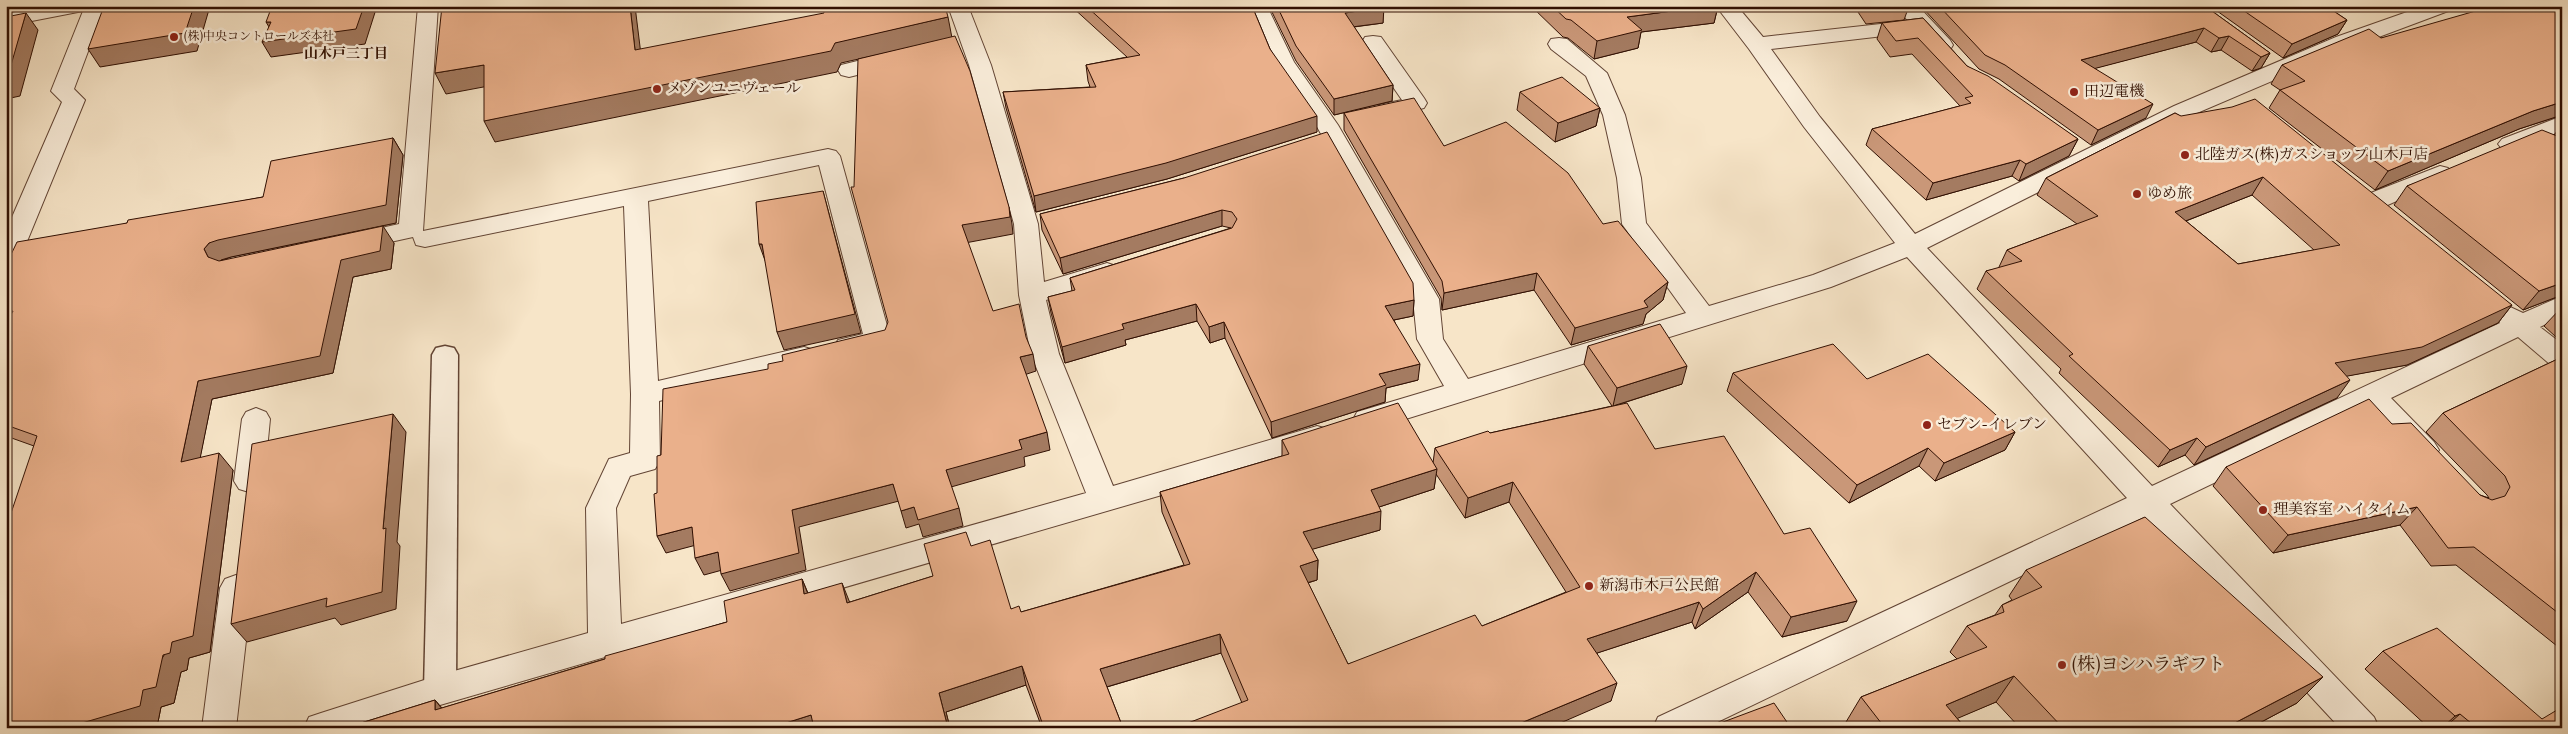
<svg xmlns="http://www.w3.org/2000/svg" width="2568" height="734" font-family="Vollkorn,'Noto Serif JP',serif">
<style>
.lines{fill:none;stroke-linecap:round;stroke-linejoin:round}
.service-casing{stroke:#624434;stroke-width:3}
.minor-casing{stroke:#624434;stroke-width:2}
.service{fill:#faeedb;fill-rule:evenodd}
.minor{fill:#faeedb;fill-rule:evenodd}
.wall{fill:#c99778;stroke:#300f02;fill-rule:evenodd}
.shaded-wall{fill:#a47b61;stroke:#300f02}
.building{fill:#eab08b;stroke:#300f02;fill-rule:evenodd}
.poi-dot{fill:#8f2418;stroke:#faeedb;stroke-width:2}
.labels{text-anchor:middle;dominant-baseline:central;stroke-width:5;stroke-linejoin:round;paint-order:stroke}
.far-poi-label{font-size:12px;fill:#300f02;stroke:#faeedb;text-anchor:start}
.far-neighbourhood-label{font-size:14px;font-weight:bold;fill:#300f02;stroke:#faeedb}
.poi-label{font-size:15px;fill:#300f02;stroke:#faeedb;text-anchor:start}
.near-poi-label{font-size:18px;fill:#300f02;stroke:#faeedb;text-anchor:start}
</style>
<rect width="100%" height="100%" fill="#f7e5c8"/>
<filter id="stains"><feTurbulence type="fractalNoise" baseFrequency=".004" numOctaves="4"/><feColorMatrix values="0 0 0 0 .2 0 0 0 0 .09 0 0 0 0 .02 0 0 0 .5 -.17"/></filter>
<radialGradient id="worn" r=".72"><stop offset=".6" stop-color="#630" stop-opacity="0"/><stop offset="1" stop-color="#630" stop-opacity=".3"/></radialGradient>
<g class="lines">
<defs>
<path id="service" d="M445,346L454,348L458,355L456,690L451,700L440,704L429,700L424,690L432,355L436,348Z"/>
<path id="minor" d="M44,6H105L74,89L85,100L19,261L15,267L6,269V231L62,102L51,91L83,11L6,26V14Z
M418,6H438L423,231L828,149L836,151L840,156L891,340L888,347L848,357L838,354L834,347L838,340L863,334L819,165L648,201L658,381L804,347L814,350L818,357L814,364L804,367L659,401L660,461L655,469L630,476L616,508L621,624L1086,493L1031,354L1019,295L1014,224L969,65L948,6H968L991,65L1038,224L1044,282L1107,263L1116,266L1120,272L1116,278L1046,300L1059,354L1113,486L1317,426L1327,429L1331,437L1327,445L1241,472L440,705L369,728H304L309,717L321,713L440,675L588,633L586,508L609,459L630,453L631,394L624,206L425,247L416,245L413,237L354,250L345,248L341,242L345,236L399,224Z
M1247,6H1267L1294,62L1338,125L1439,299L1443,339L1468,379L1686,313L1622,224L1617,178L1603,115L1586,76L1551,49L1548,44L1551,39L1559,38L1567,39L1607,73L1625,115L1641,178L1646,223L1709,306L1813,275L1895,243L1804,127L1749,49L1716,6H1737L1763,37L1908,21L1896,6H1918L1950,40L1953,45L1950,50C1934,53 1928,43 1918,32L1771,49L1820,117L1915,234L2174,106L2336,37L2424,6H2454L2451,10L2352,47L2190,116L1927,248L2152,486L2500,323L2495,315L2499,308L2508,306L2523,313L2562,296V316L2540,327L2562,344V369L2552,366L2518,337L2391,398L2434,442L2439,450L2434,458L2424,461L2414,458L2368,409L2170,504L2374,717L2379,728H2340L2144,517L1705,728H1653L1658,717L2127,498L1907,257L1831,287L1367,431L1357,428L1353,420L1357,412L1444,386L1417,339L1413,299L1316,125L1272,63Z
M1373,36L1381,37L1424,98L1427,103L1424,108L1387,117L1379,115L1376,110L1379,105L1402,100L1362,42L1365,37Z
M894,52L902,54L905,59L902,64L849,77L841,75L838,70L841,65Z
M2562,116V131L2510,151L2502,149L2498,144L2502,139Z
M2440,166L2448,168L2452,173L2448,178L2381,208L2372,210L2363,208L2360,202L2363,196Z
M256,408L266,412L270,419L264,481L259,489L249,492L239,489L234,481L242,419L246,412Z
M236,575L247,579L252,588L236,728H202L220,588L225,579Z"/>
</defs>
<use href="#service" class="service-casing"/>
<use href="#minor" class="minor-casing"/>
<use href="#service" class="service"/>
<use href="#minor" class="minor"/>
</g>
<path class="wall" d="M1071,6H1252L1270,49L1317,132L1167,179L1036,212L1006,108L1003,92L1090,87L1088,81L1086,65L1127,57Z
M1269,6H1383V23L1354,27L1393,85L1392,101L1334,115L1296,61Z
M1531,6H1718L1714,23L1641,32L1638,48L1594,59L1568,38L1563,37Z
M1854,6H1909L1904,20L1866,24Z
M1921,6H2205L2270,53L2261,68L2252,71L2221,50L2211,52L2196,42L2095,68L2146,118L2091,145L1999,79L1979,69Z
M2210,6H2326L2347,20L2338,34L2283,58Z
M2562,6V115L2519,129L2375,190L2269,108L2280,90L2271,84L2282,65L2381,38Z
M1923,18L1967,66L2078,139L2069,156L2019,181L2012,176L1926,200L1866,145L1872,129L1960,106L1912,54L1890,57L1877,39L1882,23Z
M1520,92L1600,108L1596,126L1555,142L1517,110Z
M1344,113L1444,146L1603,224L1668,282L1663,300L1646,314L1643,324L1571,345L1534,290L1442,310L1441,298L1344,130Z
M2175,113L2512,305L2498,323L2407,365L2346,376L2337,398L2194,465L2185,455L2158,467L2059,373L2061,369L1977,289L1986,271L2000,268L1999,267L2007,250L2077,224L2037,195L2046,178ZM2252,195L2314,250L2238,264L2186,221Z
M2562,125V295L2523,310L2394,205L2407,186L2554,135Z
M393,138L403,155L396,223L231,257L221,261L394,243L391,269L353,277L333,373L212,399L200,457L233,470L210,652L189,658L187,670L181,672L174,703L161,707L158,722L139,728H6L34,446L6,436V265L127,223L263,197Z
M1184,178L1414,300L1413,316L1394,320L1418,380L1386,388L1385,402L1272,438L1225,338L1210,343L1197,321L1125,340L1126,345L1065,363L1051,313L1048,297L1072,291L1070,278L1231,228L1222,226L1063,274L1042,230L1040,214Z
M2562,307V336L2556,337L2544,326Z
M1588,346L1682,384L1614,406L1655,449L1784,534L1847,621L1782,637L1748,592L1695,629L1692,622L1597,653L1611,701L1242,703L1221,653L1107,687L1123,728H1042L1026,685L946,712L950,728H345L435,700L442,708L727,622L802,579L808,593L850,602L933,576L971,546L1011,609L1021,612L1184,565L1162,512L1160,492L1282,456V440L1433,463L1435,448L1490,433L1612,406L1584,364ZM1436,474L1465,518L1509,502L1566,592L1482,626L1348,664L1308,583L1317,580L1318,560L1312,549L1380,530L1379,507L1434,489Z
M2562,357V650L2456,565L2431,566L2400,525L2273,553L2213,486L2226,467L2392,424L2480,495L2489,498L2487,495L2426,432L2443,413Z
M1733,373L2015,432L2005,450L1935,481L1919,466L1849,503L1727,391Z
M2026,570L2323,677L2297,703L2250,728H2020L1996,702L1957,718L1965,728H1851L1846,722L1861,697L1957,659L1950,652L1967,626L1995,615L2002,605L2012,600L2009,596Z
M2383,651L2542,719L2562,728H2429L2365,669Z"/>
<path class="shaded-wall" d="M194,6H210L197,51L100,67L88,49Z
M364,6H377L365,44L271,57L262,42Z
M630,6H635L643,71L635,50Z
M1710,6H1718L1714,23L1641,32L1638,48L1594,59L1597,41L1627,17Z
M1384,7L1383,23L1344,28L1345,13Z
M26,13L38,30L20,96L6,99V79Z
M948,17L952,38L841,63L837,72L495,142L484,121Z
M2347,20L2338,34L2283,58L2292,44Z
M266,22H271L275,37Z
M2204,28L2196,42L2074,74L2081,60Z
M2229,36L2221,50L2211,52L2219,38Z
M2270,53L2261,68L2252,71L2261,57Z
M484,65L494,85L446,94L435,73Z
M1393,85L1392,101L1334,115V99Z
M2562,102V115L2519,129L2375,190L2388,171L2533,111Z
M2153,104L2146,118L2091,145L2098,130Z
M1600,108L1596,126L1555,142L1558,123Z
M1317,116V132L1167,179L1036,212L1034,196Z
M393,138L403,155L396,223L231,257L221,260L216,267L208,257L204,249L209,243Z
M2078,139L2069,156L2019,181L2026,164Z
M2020,160L2012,176L1926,200L1933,183Z
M2263,177L2252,195L2165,229L2175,212Z
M823,191L861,333L784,350L777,332Z
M1009,207L1012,224L1013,234L965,243L962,225Z
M1222,210V226L1063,274L1060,258Z
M383,226L394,243L391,269L353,277L333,373L212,399L196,479L181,462L198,381L341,260Z
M759,244H762L766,263Z
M1537,273L1534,290L1442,310L1444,293Z
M1668,282L1663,300L1646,314L1643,324L1571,345L1575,328L1644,301Z
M2562,283V295L2523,310L2539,291Z
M1414,300L1413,316L1384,322L1385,306Z
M1196,304L1197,321L1125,340L1126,345L1065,363L1062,347L1122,324Z
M2512,305L2498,323L2407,365L2321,381L2335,363Z
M13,311L6,333V312Z
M1224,322L1225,338L1210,343L1209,327Z
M2562,331V336L2556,337Z
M1033,354L1036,371L1024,375L1020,357Z
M1420,364L1418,380L1386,388L1385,402L1272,438L1271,422L1379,374Z
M1687,366L1682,384L1613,406L1617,388Z
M2350,380L2337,398L2194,465L2206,447Z
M393,414L406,432L397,542L400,546L396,609L341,625L335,618L247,642L231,624L383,529Z
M1047,432L1050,450L1024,457L1025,466L951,487L946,470L1019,440Z
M2015,432L2005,450L1935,481L1944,463Z
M2197,438L2185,455L2158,467L2170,450Z
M1928,448L1919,466L1849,503L1857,485Z
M219,453L233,470L210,652L189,658L187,670L181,672L174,703L161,707L158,722L139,728H44L65,724L143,690L172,642Z
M1437,469L1434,489L1370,510L1371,490Z
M1513,482L1509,502L1465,518L1468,498Z
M893,484L899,501L799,527L806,570L730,591L721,574L792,510Z
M914,507L959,508L963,526L923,537L919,524L906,528L901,511Z
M2417,507L2400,525L2273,553L2288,535Z
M1381,511L1380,530L1303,552V532Z
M692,527L700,544L666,553L657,536Z
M718,552L726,569L704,575L695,558Z
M1318,560L1317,580L1299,585L1300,566Z
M1756,572L1748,592L1695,629L1703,609Z
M802,579L810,599L804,594Z
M842,583L850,603H847Z
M1857,601L1847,621L1782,637L1791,617Z
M1699,602L1692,622L1582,658L1587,639Z
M1220,634L1221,653L1103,688L1100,669Z
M1022,666L1026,685L946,712L950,728H948L939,693Z
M2014,676L1996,702L1935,728L1946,705Z
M2323,677L2297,703L2250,728H2225Z
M1617,683L1611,701L1549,728H1509Z
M435,700L450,719L435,710Z
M2460,714L2444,728H2442L2455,716Z
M811,715L817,728H770Z"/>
<path class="building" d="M104,6H194L185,33L88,49Z
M272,6H364L356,29L262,42L271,22H266Z
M442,6H630L635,50L824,13L823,6H945L948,17L835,43L831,51L484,121V65L435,73Z
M1086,6H1252L1270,49L1317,116L1166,163L1034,196L1003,92L1096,87L1086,65L1140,55Z
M1277,6H1383L1384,7L1345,13L1393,85L1334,99L1296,46Z
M1552,6H1710L1627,17L1642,30L1597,41L1571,20L1566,19Z
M1868,6H1903L1871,10Z
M1939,6H2205L2270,53L2261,57L2229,36L2219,38L2204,28L2081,60L2153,104L2098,130L2005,65L1985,55Z
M2237,6H2326L2347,20L2292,44Z
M2493,6H2562V102L2533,111L2388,171L2280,90L2305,81L2282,65L2369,29L2381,38Z
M26,13L7,79H6V17Z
M1923,18L1967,66L1988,76L2078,139L2026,164L2020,160L1933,183L1872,129L1971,103L1965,98L1973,96L1918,38L1896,41L1882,23Z
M955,36L970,71L1009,207L1010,217L962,225L993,311L1019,304L1026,337L1033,354L1020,357L1047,432L1019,440L1022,449L946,470L959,508L918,520L914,507L901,511L893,484L792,510L799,553L721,574L718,552L695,558L692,527L657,536L654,494L657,493V456L661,455L663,389L768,369V364L783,361L782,355L885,330L888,322L851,187H854L858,59Z
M1562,77L1600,108L1558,123L1520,92Z
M1414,98L1444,146L1506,122L1568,173L1603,224L1618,221L1668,282L1644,301L1648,307L1575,328L1537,273L1444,293L1442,281L1344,113Z
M2255,99L2512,305L2422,347L2335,363L2350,380L2206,447L2197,438L2170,450L2069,356L2073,354L1986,271L2022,261L2007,250L2098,216L2046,178L2175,113L2181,116L2232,107ZM2263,177L2340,245L2238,264L2175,212Z
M2542,130L2562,138V283L2539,291L2407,186Z
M1327,132L1413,283L1414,300L1385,306L1420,364L1379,374L1386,385L1271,422L1224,322L1209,327L1196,304L1122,324L1124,329L1062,347L1048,297L1075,290L1070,278L1232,228L1237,219L1232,212L1222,210L1060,258L1040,214L1184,178Z
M393,138L386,205L218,240L209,243L204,249L208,257L219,261L383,226L380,251L341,260L320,356L198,381L181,462L219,453L193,636L172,642L170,653L163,655L156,687L143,690L140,706L65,728H64L65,724L44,728H6V528L37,436L6,425V324L13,311L6,312V265L17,242L127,223L128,220L263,197L271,161Z
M823,191L855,314L777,332L762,244H759L756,202Z
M1660,324L1687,366L1617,388L1588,346Z
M1833,344L1867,379L1928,354L2015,432L1944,463L1928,448L1857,485L1733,373Z
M2562,357V616L2474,547L2448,548L2417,507L2288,535L2226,467L2369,399L2392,424L2411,423L2480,495L2492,500L2505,496L2510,487L2505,476L2443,413Z
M1398,403L1437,469L1371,490L1381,511L1303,532L1318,560L1300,566L1348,664L1475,615L1482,626L1580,587L1513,482L1468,498L1435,448L1488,431L1490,433L1627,403L1655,449L1724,436L1784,534L1810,528L1857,601L1791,617L1756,572L1703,609L1699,602L1587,639L1617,683L1509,728H1175L1248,700L1220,634L1100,669L1123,728H1044L1022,666L939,693L948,728H814L811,715L770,728H345L435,700V710L605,659V656L727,622L724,601L802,579L804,594L842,583L847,603L933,576L924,544L966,532L971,546L990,540L1011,609L1019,606L1021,612L1190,564L1160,492L1289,454L1282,440Z
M393,414L383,529L386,528L382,592L326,607L327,598L231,624L252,444Z
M2145,517L2323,677L2225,728H2063L2014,676L1946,705L1965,728H1885L1861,697L1987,647L1967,626L2004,612L2002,605L2042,587L2026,570Z
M2437,628L2542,719L2562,707V728H2477L2460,714L2455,716L2383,651Z
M1774,703L1791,728H1707Z"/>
<g class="poi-dot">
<circle cx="174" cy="37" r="5"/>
<circle cx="657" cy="89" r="5"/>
<circle cx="2074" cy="92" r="5"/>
<circle cx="2185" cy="155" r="5"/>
<circle cx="2137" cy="194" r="5"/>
<circle cx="1927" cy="425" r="5"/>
<circle cx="2263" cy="510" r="5"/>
<circle cx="1589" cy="586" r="5"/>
<circle cx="2062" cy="665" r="5"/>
</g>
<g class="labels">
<g class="far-poi-label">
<text x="184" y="37">(株)中央コントロールズ本社</text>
</g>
<g class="far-neighbourhood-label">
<text x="346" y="54">山木戸三丁目</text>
</g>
<g class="poi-label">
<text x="667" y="89">メゾンユニヴェール</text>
<text x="2084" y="92">田辺電機</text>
<text x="2195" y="155">北陸ガス(株)ガスショップ山木戸店</text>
<text x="2147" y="194">ゆめ旅</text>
<text x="1937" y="425">セブン-イレブン</text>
<text x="2273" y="510">理美容室 ハイタイム</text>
<text x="1599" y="586">新潟市木戸公民館</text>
</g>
<g class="near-poi-label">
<text x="2072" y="665">(株)ヨシハラギフト</text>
</g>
</g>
<rect width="2568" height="734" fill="none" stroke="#f7e5c8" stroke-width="25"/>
<rect x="8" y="8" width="2553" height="719" fill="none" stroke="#300f02" stroke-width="2.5"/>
<rect x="12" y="12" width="2543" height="709" fill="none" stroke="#300f02"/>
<rect width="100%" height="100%" filter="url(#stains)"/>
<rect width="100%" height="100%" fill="url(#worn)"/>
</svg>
